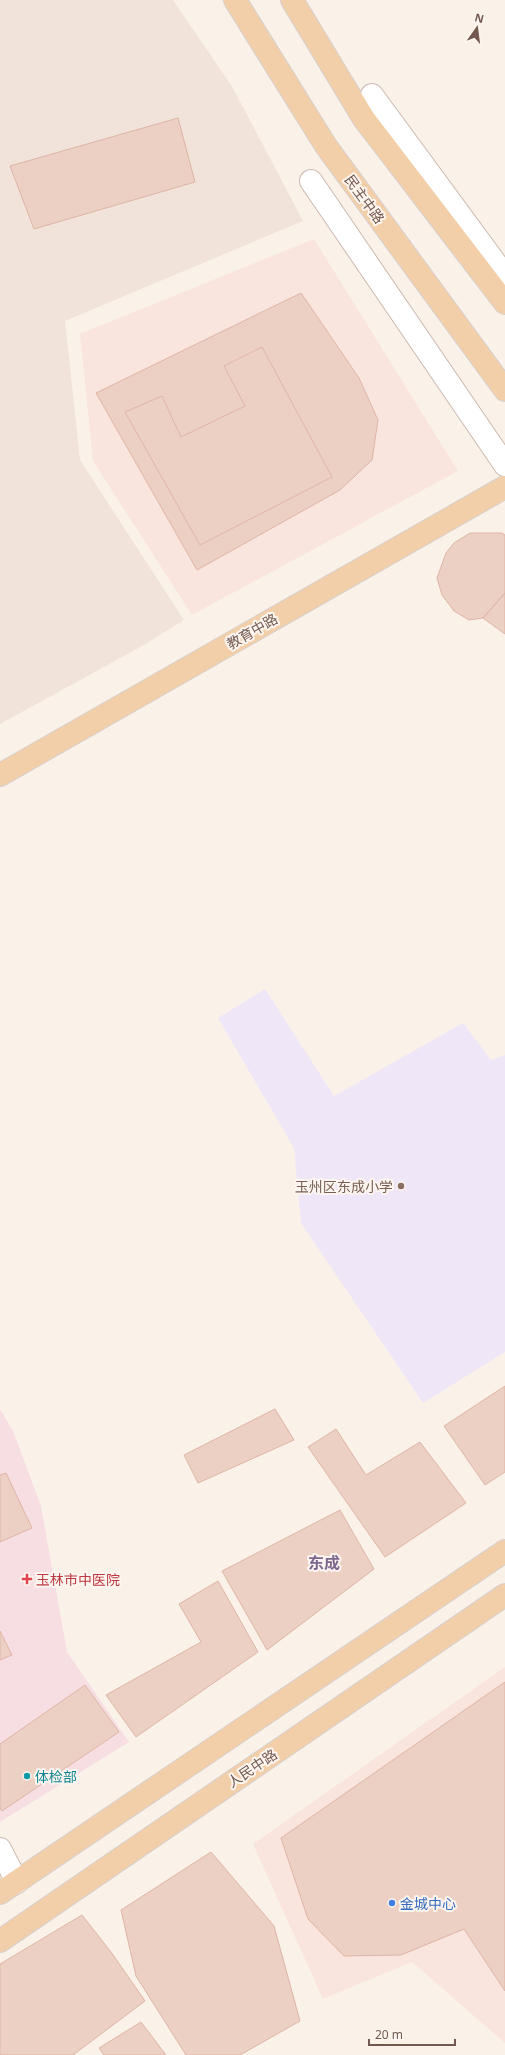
<svg xmlns="http://www.w3.org/2000/svg" width="505" height="2055" font-family="'Noto Sans','Noto Sans SC',sans-serif">
<style>
.residential{fill:#f1e3d9}
.commercial{fill:#f9e4de}
.education{fill:#efe6f7}
.medical{fill:#f7dee3}
.building{fill:#edd0c4;stroke:#deb5a6}
.lines{fill:none;stroke-linecap:round;stroke-linejoin:round}
.minor-casing{stroke:#ccb9b0;stroke-width:24}
.major-casing{stroke:#d8d0ce;stroke-width:24}
.minor{stroke:#fff;stroke-width:22}
.major{stroke:#f2cfa9;stroke-width:22}
.education-dot{fill:#8d6e63;stroke:#fdf6f0;stroke-width:1.5}
.health-dot{fill:#e0444e;stroke:#fdf6f0;stroke-width:1.5}
.culture-dot{fill:#0f9aa8;stroke:#fdf6f0;stroke-width:1.5}
.shop-dot{fill:#3f7fe0;stroke:#fdf6f0;stroke-width:1.5}
.labels{text-anchor:middle;dominant-baseline:central;stroke-width:4;stroke-linejoin:round;paint-order:stroke}
.street-label{font-size:14px;fill:#73584f;stroke:#fdf6f0}
.education-label{font-size:14px;fill:#785e54;stroke:#fdf6f0;text-anchor:end}
.health-label{font-size:14px;fill:#be3a42;stroke:#fdf6f0;text-anchor:start}
.culture-label{font-size:14px;fill:#0d838f;stroke:#fdf6f0;text-anchor:start}
.shop-label{font-size:14px;fill:#366cbe;stroke:#fdf6f0;text-anchor:start}
.quarter-label{font-size:16px;font-weight:bold;fill:#7d678e;stroke:#fdf6f0}
</style>
<rect width="100%" height="100%" fill="#faf2e9"/>
<path class="residential" d="M0,0H173L233,88L303,221L65,321L80,460L184,620L144,645L0,724Z"/>
<path class="commercial" d="M314,239L458,471L192,615L93,461L80,334Z
M505,1667V2043L412,1962L323,1999L253,1844Z"/>
<path class="education" d="M265,989L334,1096L463,1023L491,1060L505,1055V1352L423,1403L301,1223L294,1148L218,1018Z"/>
<path class="medical" d="M0,1409L13,1431L41,1506L67,1652L129,1742L0,1822Z"/>
<path class="building" d="M178,118L195,182L34,229L10,166Z
M301,293L359,378L378,420L372,460L340,490L197,570L96,393Z
M262,347L332,477L200,545L125,412L162,396L181,437L245,406L224,366Z
M470,533H502L505,535V593L483,618L469,620L454,611L442,595L437,578L446,553L454,543Z
M505,593V634L483,618Z
M505,1386V1472L485,1485L444,1426Z
M275,1409L294,1440L198,1483L184,1455Z
M336,1429L366,1475L420,1442L466,1503L385,1557L308,1447Z
M6,1473L32,1528L0,1542V1475Z
M340,1510L374,1569L267,1650L222,1571Z
M218,1581L258,1652L136,1737L106,1695L201,1642L179,1604Z
M0,1631L12,1655L0,1660Z
M505,1682V1991L464,1929L401,1955L344,1956L308,1919L281,1838Z
M85,1685L119,1732L2,1811L0,1808V1744Z
M211,1852L274,1926L300,2021L240,2055H186L136,1976L121,1910Z
M82,1915L111,1952L145,2001L73,2055H0V1964Z
M141,2022L166,2055H104L99,2048Z"/>
<g class="lines">
<defs>
<path id="minor" d="M372,95L505,276
M311,181L505,465
M0,1849L17,1882"/>
<path id="major" d="M235,0L326,146L505,390
M292,0L364,119L505,303
M0,775L505,487
M0,1893L505,1551
M0,1941L505,1595"/>
</defs>
<use href="#minor" class="minor-casing"/>
<use href="#major" class="major-casing"/>
<use href="#minor" class="minor"/>
<use href="#major" class="major"/>
</g>
<circle class="education-dot" cx="401" cy="1186" r="4"/>
<path class="health-dot" d="M25 1573h4v4h4v4h-4v4h-4v-4h-4v-4h4z"/>
<circle class="culture-dot" cx="27" cy="1776" r="4"/>
<circle class="shop-dot" cx="392" cy="1903" r="4"/>
<g class="labels">
<g class="street-label">
<text transform="translate(365 199) rotate(54)">民主中路</text>
<text transform="translate(252 631) rotate(-30)">教育中路</text>
<text transform="translate(252 1768) rotate(-34)">人民中路</text>
</g>
<g class="education-label">
<text x="393" y="1186">玉州区东成小学</text>
</g>
<g class="health-label">
<text x="36" y="1579">玉林市中医院</text>
</g>
<g class="culture-label">
<text x="35" y="1776">体检部</text>
</g>
<g class="shop-label">
<text x="400" y="1903">金城中心</text>
</g>
<g class="quarter-label">
<text x="324" y="1563">东成</text>
</g>
</g>
<g transform="translate(477 28) rotate(14)" stroke="#fdf6f0" stroke-width="3" paint-order="stroke">
<path d="M0-3L7 15L0 10L-7 15Z" fill="#73584f"/>
<text y="-6" font-size="11" font-weight="bold" text-anchor="middle" fill="#73584f">N</text>
</g>
<path d="M369 2039v6h86v-6" fill="none" stroke="#73584f" stroke-width="2"/>
<text x="375" y="2039" font-size="12" fill="#73584f" stroke="#fdf6f0" stroke-width="3" paint-order="stroke">20 m</text>
</svg>
